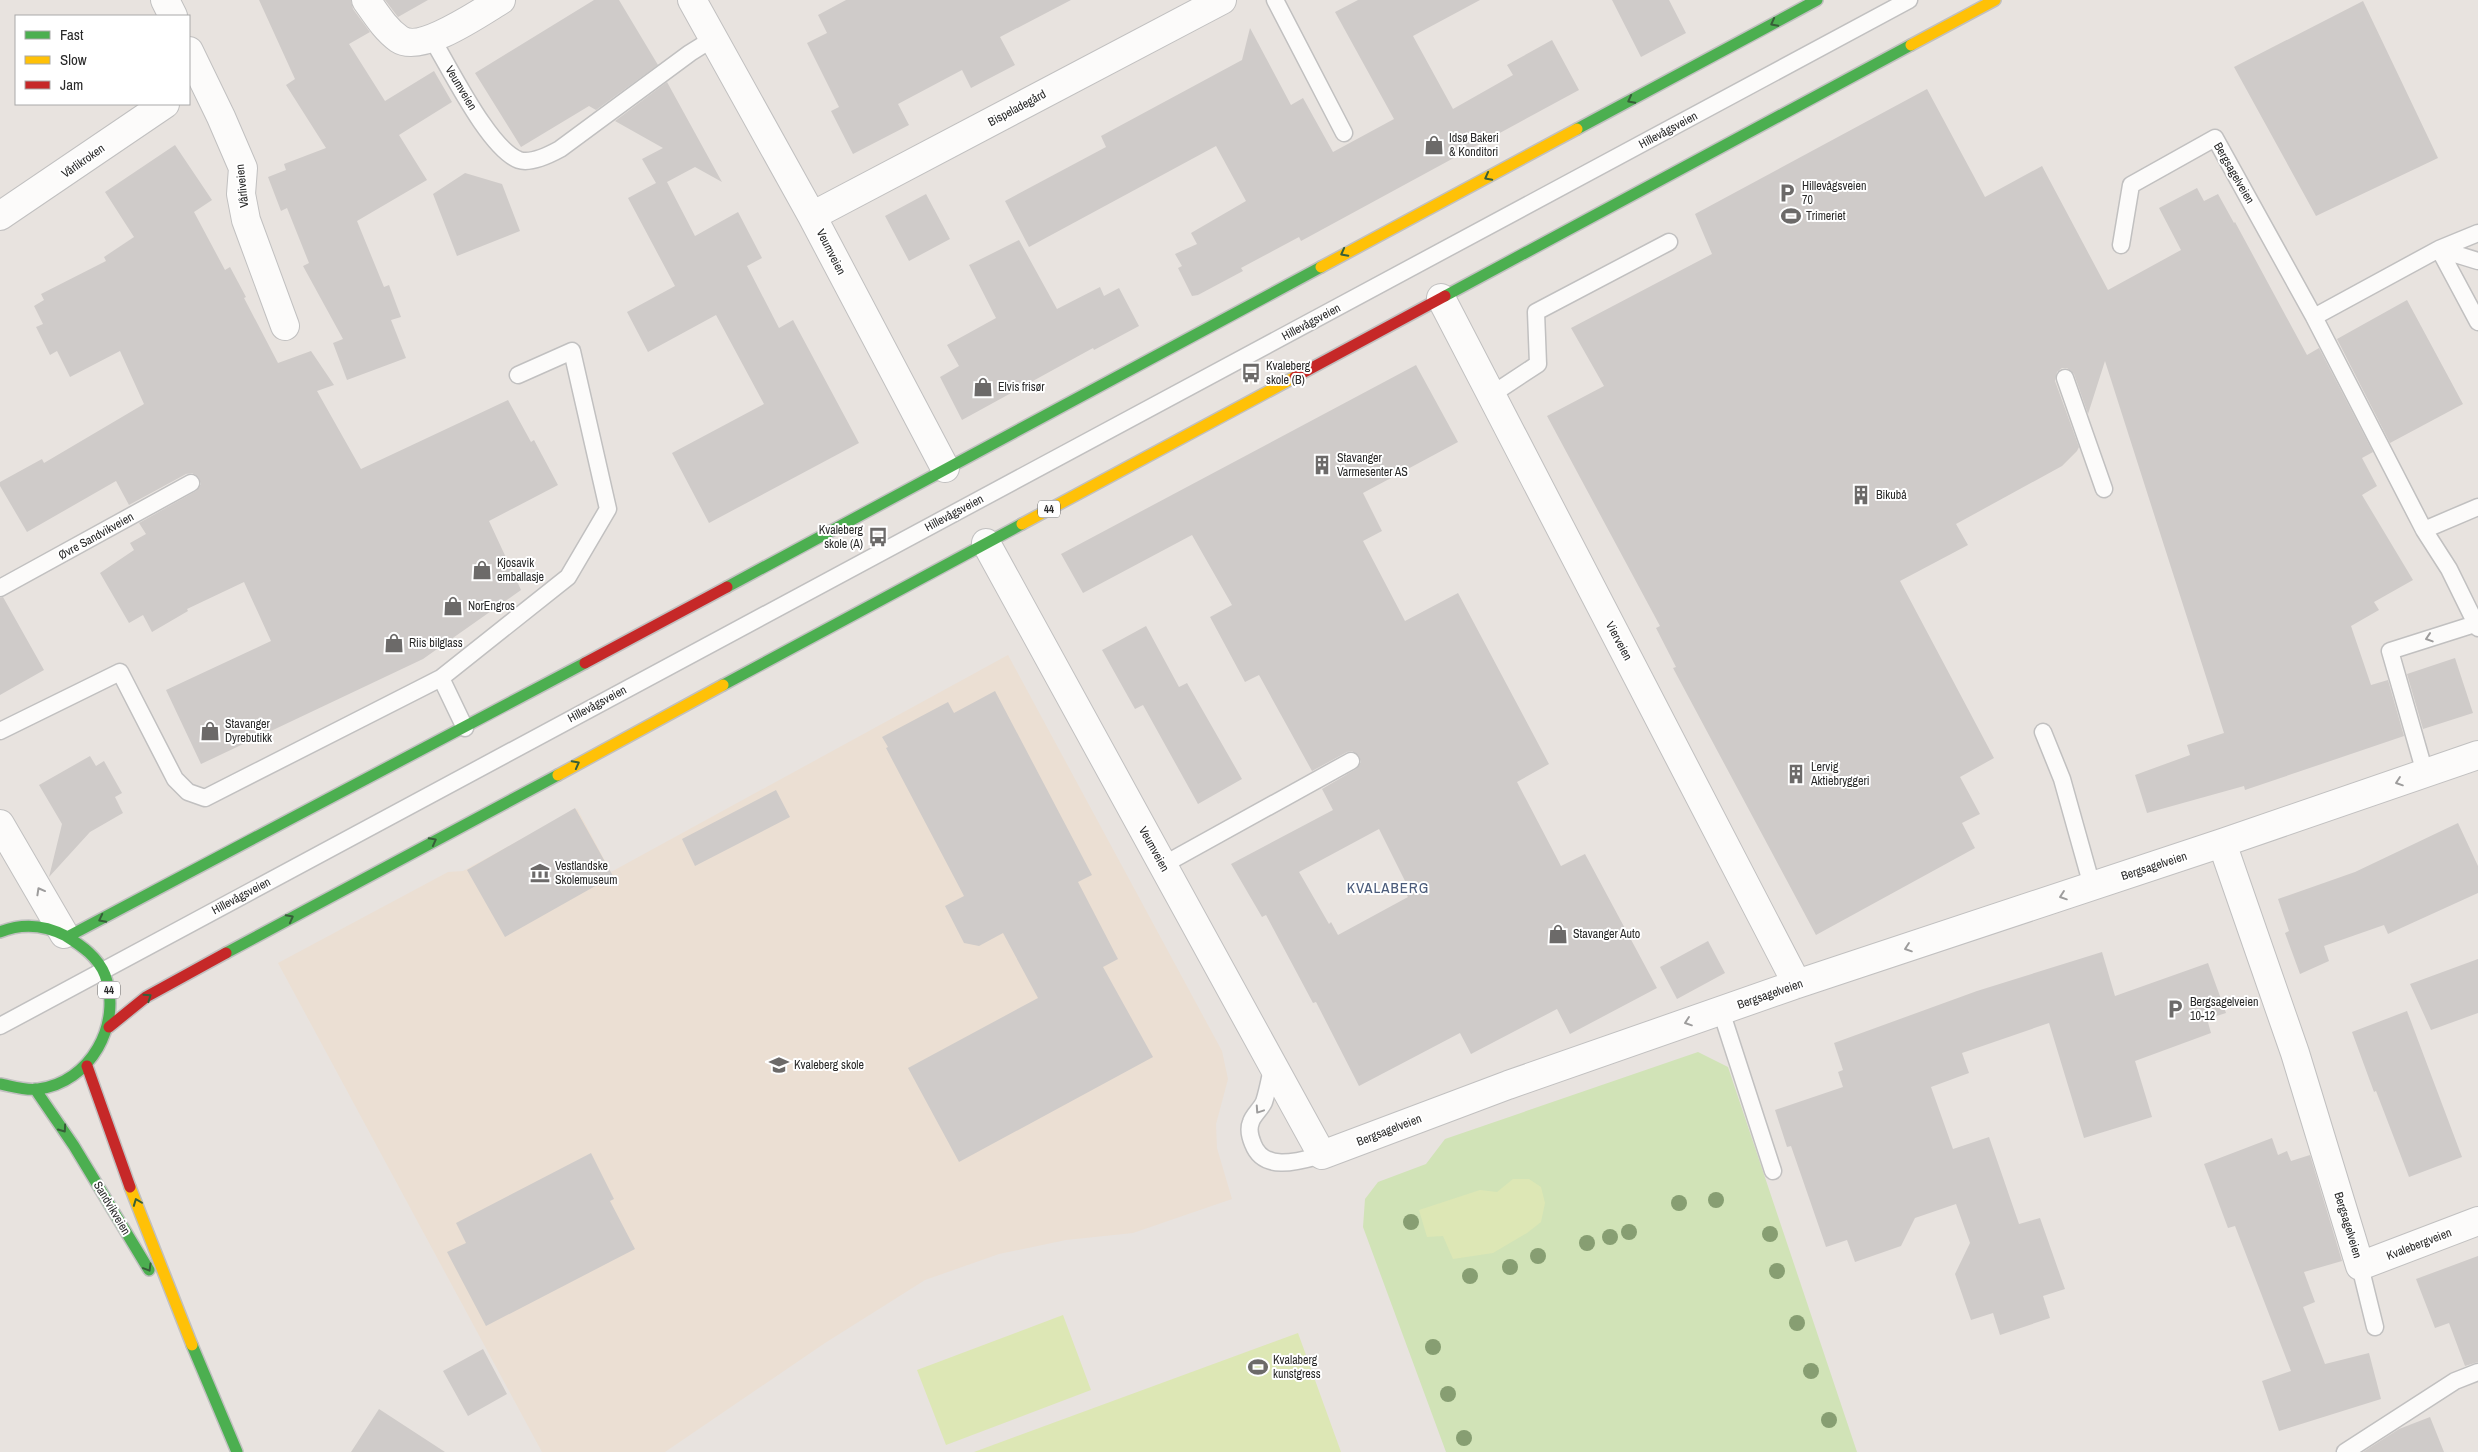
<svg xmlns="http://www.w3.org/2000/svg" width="2478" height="1452" font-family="'Archivo Narrow',sans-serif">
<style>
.education{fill:#ebdfd3}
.green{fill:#d1e3b7}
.pitch{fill:#dde7b5}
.building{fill:#cfcbc9;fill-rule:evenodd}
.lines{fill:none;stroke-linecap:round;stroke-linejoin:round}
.lane-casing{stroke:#c1c0c0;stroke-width:19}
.street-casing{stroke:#c1c0c0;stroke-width:30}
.fast-casing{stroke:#c1c0c0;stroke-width:14}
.slow-casing{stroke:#c1c0c0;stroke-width:14}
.jam-casing{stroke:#c1c0c0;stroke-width:14}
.lane{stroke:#fcfbfa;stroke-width:16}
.street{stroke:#fcfbfa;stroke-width:28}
.fast{stroke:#4caf50;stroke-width:11}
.slow{stroke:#ffc107;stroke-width:11}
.jam{stroke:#c62828;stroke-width:11}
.tree{fill:#879e72}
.oneway{stroke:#375f39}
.oneway2{stroke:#9d9c9c}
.labels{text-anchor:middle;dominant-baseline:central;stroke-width:4;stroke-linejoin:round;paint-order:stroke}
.shield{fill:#fff;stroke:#696969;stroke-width:1}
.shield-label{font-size:11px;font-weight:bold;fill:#292929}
.street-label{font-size:12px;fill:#292929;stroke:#fff}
.poi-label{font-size:12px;fill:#292929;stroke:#fff;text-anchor:start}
.quarter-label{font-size:15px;letter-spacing:1px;fill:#4a5b7a;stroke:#fff}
</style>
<rect width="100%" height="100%" fill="#e8e3df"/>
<path class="education" d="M1008,655L1222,1051L1228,1079L1216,1124L1217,1148L1232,1199L1133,1233L1066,1240L999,1254L925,1280L825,1343L665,1452H542L278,963L448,872L463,871L577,809L611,872Z"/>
<path class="green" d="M1698,1052L1728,1067L1857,1452H1446L1363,1227L1365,1199L1378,1182L1426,1164L1445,1139Z"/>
<path class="pitch" d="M1513,1179H1529L1541,1187L1545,1203L1541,1222L1527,1233L1493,1253L1453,1259L1443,1236L1427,1237L1419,1210L1480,1190L1497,1192Z
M1063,1315L1091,1390L946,1445L917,1370Z
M1298,1333L1341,1452H974Z"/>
<path class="building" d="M259,0H351L353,9L370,32L349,44L385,101L434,71L452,102L399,135L427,180L357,221L384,287L389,285L401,317L391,320L406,358L347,380L333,343L343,339L303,266L309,263L287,208L281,211L268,177L286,170L284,164L326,148L286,85L295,79Z
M385,0H428L398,17Z
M594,0H619L658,65L596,110L589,106L521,147L475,73Z
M846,0H1071L1000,37L1015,65L971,88L962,70L898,104L909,125L853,154L831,111L839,107L807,43L827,33L818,15Z
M1358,0H1480L1413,36L1453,109L1513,75L1507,65L1552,40L1579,90L1301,241L1299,237L1241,268L1243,271L1198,295L1192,296L1178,268L1182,266L1175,254L1197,244L1191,233L1246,201L1216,146L1029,247L1005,201L1106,147L1101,136L1242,60L1250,28L1291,105L1303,98L1333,152L1394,119L1335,12Z
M1612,0H1669L1686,33L1641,57Z
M2363,1L2438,158L2316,216L2234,67Z
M667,82L722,182L695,167L667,182L695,236L738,212L762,258L747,266L779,328L793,320L859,443L709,523L672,453L764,404L716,315L648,352L627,312L675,286L628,198L656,183L642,159L663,148L615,121Z
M1927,89L1985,197L2042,166L2108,290L2181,250L2159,208L2197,188L2204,201L2218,194L2234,223L2235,222L2307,355L2319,348L2373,452L2362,458L2377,486L2362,495L2413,580L2374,602L2379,610L2351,626L2371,685L2388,680L2404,736L2245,790L2244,786L2147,813L2135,775L2190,755L2187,745L2224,733L2105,361L2088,414L2074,374L2067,368H2062L2057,372L2055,381L2079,447L2077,451L2062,466L1956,524L1968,545L1900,581L1994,758L1960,777L1980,814L1962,823L1975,848L1816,935L1673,668L1676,667L1656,628L1660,626L1547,416L1604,386L1571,328L1712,254L1695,214Z
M175,145L212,200L194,212L225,270L230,267L246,297L244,298L278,363L311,351L334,385L317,391L361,469L508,400L531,442L534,440L558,485L489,521L521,590L423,659L201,764L166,690L271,641L244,582L187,609L188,611L152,632L143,615L129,623L100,573L134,550L130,543L146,534L139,523L196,491L201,484L199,478L192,473L186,474L129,505L116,481L27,532L0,486V482L42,459L44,463L144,404L120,351L70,377L57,351L50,355L36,327L43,324L34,306L44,300L41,294L106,261L104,257L134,237L105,192Z
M465,173L502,184L520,231L457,256L433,194Z
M926,194L950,239L909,261L885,216Z
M1019,240L1057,309L1100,287L1104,296L1119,288L1139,326L1094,350L1093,348L962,420L940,377L959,366L947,345L996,318L969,265Z
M2407,300L2463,404L2390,443L2337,339Z
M1416,365L1458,442L1363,493L1382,531L1363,541L1405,621L1458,593L1549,764L1517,782L1561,866L1585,854L1657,988L1570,1034L1557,1009L1471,1054L1460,1033L1359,1086L1316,1002L1313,1003L1266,915L1262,917L1231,864L1333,810L1322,789L1356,769L1361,762L1359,756L1352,751L1347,752L1312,771L1259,675L1245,682L1210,617L1232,605L1192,535L1083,593L1061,554ZM1379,829L1406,883L1402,887L1408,897L1338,935L1331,922L1329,924L1299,872Z
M3,597L44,670L0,695V598Z
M1146,626L1179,687L1187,683L1242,779L1198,804L1143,705L1135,709L1102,650Z
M2455,658L2473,713L2423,729L2407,674Z
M995,691L1092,875L1078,882L1118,959L1103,967L1153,1057L959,1162L908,1068L1038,998L1003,933L979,946L964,943L945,906L964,896L886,748L888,747L882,737L948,702L954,713Z
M90,756L96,766L104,761L122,793L115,797L123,813L90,832L49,877L62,824L39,785Z
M776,790L790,817L695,866L682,839Z
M575,808L613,876L505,937L467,870Z
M2458,823L2478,866V893L2388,934L2384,925L2324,946L2329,961L2300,974L2285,933L2289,931L2278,899L2355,872Z
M1708,941L1725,973L1677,999L1660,967Z
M2102,952L2115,996L2208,963L2226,1013L2207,1019L2211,1033L2135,1061L2152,1117L2084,1138L2049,1023L1962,1053L1969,1073L1931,1087L1953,1149L1989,1137L2019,1224L2040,1218L2065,1289L2043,1296L2050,1318L2000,1335L1993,1313L1971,1320L1955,1274L1970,1243L1956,1204L1915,1218L1901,1246L1855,1262L1847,1240L1826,1247L1791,1146L1787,1147L1775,1110L1843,1087L1838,1072L1843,1070L1834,1043L1977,991Z
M2478,959V1013L2431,1030L2410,984Z
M2407,1011L2462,1157L2409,1177L2376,1091L2374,1092L2352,1032Z
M2272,1138L2278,1155L2287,1151L2291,1161L2310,1155L2342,1261L2304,1272L2315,1302L2303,1307L2325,1364L2369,1353L2381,1399L2279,1431L2262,1381L2291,1371L2235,1226L2228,1228L2204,1164Z
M591,1153L614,1199L610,1201L635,1249L486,1326L447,1252L466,1243L456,1223Z
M2478,1256V1362L2465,1366L2449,1323L2435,1328L2416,1279Z
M483,1349L507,1394L468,1416L443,1371Z
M379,1409L445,1452H351Z
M2430,1417L2444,1452H2363L2399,1429Z"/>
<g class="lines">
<defs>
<path id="lane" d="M1275,0L1344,133
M432,39C450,68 489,149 519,160C531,164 549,155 560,149L690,53L714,38
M2478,233L2439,249L2478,322
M2121,245L2131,185L2215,138L2314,317
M2478,261L2439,249L2314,317L2424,530L2449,569L2478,628
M2065,378L2104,489
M1491,395L1538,364L1536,312L1669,242
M2424,530L2478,507
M0,588L191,483
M441,678L465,728
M0,731L120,672L175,779L188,792L205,798L441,678L568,577L608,509L572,351L518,375
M2043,732L2062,779L2092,886
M2425,773L2390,651L2475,624
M1163,865L1351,761
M1721,1011L1773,1171
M0,1026L1909,0
M1273,1064C1270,1077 1268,1090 1264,1102C1261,1109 1253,1115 1251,1122C1248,1129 1250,1137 1253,1144C1264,1173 1300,1161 1322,1155
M2360,1266L2375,1327
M2345,1452L2455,1381L2478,1372"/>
<path id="street" d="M165,0L173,16
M366,0C376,14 385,29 399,39C421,54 481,12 501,0
M692,0L812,216L945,468
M189,51L221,117L243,168L241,194L246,220L285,326
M0,216L165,104
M812,216L1222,0
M1441,298L1797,984
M986,543L1322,1155L1508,1085L1797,984L2222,843L2478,755
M0,824L64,934
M2222,843L2295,1053L2360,1266L2478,1221"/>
<path id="fast" d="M1577,129L1817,0
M1445,296L1911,45
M727,587L1321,267
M723,685L1022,524
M0,932C22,923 45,925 66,936C82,946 98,957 105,975C123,1024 90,1083 38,1089C26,1091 11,1086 0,1084
M69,936L585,663
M226,953L558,775
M35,1089L74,1146L149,1270
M192,1345L237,1452"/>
<path id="slow" d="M1911,45L1995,0
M1321,267L1577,129
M1022,524L1295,377
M558,775L723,685
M130,1187L192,1345"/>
<path id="jam" d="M1295,377L1445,296
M585,663L727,587
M109,1027L146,997L226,953
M87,1066L130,1187"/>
</defs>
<use href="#lane" class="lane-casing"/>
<use href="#street" class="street-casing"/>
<use href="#fast" class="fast-casing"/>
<use href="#slow" class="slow-casing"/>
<use href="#jam" class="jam-casing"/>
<use href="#lane" class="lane"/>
<use href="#street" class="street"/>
<use href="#fast" class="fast"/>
<use href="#slow" class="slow"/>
<use href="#jam" class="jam"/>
</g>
<g class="tree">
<circle cx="1716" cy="1200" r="8"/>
<circle cx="1679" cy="1203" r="8"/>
<circle cx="1411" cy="1222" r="8"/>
<circle cx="1629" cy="1232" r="8"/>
<circle cx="1770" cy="1234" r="8"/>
<circle cx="1610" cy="1237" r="8"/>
<circle cx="1587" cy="1243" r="8"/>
<circle cx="1538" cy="1256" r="8"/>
<circle cx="1510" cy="1267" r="8"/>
<circle cx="1777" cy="1271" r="8"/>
<circle cx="1470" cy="1276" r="8"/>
<circle cx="1797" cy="1323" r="8"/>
<circle cx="1433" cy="1347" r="8"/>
<circle cx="1811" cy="1371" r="8"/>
<circle cx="1448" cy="1394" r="8"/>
<circle cx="1829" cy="1420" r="8"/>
<circle cx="1464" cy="1438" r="8"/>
</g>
<defs><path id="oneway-chevron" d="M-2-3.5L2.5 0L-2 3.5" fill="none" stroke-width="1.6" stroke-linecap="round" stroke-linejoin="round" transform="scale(1.25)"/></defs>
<g class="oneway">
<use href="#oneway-chevron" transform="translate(1774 23) rotate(152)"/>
<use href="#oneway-chevron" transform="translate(1631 100) rotate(152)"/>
<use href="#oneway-chevron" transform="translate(1488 177) rotate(152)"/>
<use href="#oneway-chevron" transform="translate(1344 253) rotate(152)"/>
<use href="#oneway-chevron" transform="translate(576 764) rotate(-28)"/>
<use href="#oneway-chevron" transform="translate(433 841) rotate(-28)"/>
<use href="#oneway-chevron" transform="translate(290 918) rotate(-28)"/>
<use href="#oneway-chevron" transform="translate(102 919) rotate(153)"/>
<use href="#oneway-chevron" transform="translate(148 997) rotate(-34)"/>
<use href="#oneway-chevron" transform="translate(63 1129) rotate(55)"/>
<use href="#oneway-chevron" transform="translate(137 1202) rotate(-111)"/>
<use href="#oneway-chevron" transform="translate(148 1268) rotate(59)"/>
</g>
<g class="oneway2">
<use href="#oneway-chevron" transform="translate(2429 638) rotate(162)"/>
<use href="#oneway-chevron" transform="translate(2399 782) rotate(161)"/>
<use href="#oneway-chevron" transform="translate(40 891) rotate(-119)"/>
<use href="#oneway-chevron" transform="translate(2063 896) rotate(161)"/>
<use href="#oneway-chevron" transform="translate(1908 948) rotate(161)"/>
<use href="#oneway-chevron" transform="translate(1688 1022) rotate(161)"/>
<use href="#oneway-chevron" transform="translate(1259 1110) rotate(124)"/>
</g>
<defs>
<symbol id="shop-bare" viewBox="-9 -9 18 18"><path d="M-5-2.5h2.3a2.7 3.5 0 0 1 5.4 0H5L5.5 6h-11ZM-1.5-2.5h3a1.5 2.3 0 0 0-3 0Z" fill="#6c6a69" stroke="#fff" stroke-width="2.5" paint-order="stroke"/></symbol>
<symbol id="parking-bare" viewBox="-9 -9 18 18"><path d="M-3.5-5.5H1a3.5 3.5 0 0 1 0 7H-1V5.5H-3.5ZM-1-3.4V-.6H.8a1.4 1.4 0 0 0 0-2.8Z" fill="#6c6a69" stroke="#fff" stroke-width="2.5" paint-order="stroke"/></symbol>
<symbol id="stadium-bare" viewBox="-9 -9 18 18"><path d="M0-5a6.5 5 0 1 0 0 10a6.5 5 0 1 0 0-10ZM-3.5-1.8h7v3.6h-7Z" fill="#6c6a69" stroke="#fff" stroke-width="2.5" paint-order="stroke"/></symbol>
<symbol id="bus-bare" viewBox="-9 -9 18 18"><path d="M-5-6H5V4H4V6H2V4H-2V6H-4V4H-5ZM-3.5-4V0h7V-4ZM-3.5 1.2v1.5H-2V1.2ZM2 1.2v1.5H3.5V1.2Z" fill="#6c6a69" stroke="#fff" stroke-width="2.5" paint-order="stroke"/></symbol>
<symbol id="building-bare" viewBox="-9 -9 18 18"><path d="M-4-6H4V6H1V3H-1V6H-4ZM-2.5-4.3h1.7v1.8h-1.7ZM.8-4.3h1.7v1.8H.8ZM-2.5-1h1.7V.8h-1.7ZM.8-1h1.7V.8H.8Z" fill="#6c6a69" stroke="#fff" stroke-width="2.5" paint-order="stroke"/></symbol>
<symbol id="museum-bare" viewBox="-9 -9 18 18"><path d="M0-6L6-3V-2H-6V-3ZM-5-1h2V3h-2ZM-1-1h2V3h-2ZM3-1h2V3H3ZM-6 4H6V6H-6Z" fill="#6c6a69" stroke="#fff" stroke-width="2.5" paint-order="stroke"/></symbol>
<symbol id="school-bare" viewBox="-9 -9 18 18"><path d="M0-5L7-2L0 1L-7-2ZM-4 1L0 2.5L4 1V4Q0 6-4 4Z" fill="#6c6a69" stroke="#fff" stroke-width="2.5" paint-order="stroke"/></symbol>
</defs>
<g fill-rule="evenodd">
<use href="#shop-bare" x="1420" y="131" width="28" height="28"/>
<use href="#parking-bare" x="1773" y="179" width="28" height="28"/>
<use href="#stadium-bare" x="1777" y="202" width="28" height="28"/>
<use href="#bus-bare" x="1237" y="359" width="28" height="28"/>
<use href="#shop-bare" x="969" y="373" width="28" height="28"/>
<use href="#building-bare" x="1308" y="451" width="28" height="28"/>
<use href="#building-bare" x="1847" y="481" width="28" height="28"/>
<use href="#bus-bare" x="864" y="523" width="28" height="28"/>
<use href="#shop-bare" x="468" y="556" width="28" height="28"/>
<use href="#shop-bare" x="439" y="592" width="28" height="28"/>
<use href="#shop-bare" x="380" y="629" width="28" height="28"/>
<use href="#shop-bare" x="196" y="717" width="28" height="28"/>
<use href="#building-bare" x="1782" y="760" width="28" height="28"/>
<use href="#museum-bare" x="526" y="859" width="28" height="28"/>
<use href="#shop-bare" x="1544" y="920" width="28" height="28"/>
<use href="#parking-bare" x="2161" y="995" width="28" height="28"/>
<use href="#school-bare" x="765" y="1051" width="28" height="28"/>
<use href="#stadium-bare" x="1244" y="1353" width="28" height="28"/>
</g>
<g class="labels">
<g class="shield">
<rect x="1038" y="500.5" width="22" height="17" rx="4"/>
<rect x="98" y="981.5" width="22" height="17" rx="4"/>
</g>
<g class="shield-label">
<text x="1049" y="509">44</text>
<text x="109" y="990">44</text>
</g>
<g class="street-label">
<text transform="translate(461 88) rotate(59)">Veumveien</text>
<text transform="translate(1017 108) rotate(-28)">Bispeladegård</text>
<text transform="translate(1668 130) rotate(-28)">Hillevågsveien</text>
<text transform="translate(83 161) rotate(-35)">Vårlikroken</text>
<text transform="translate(2234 173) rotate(60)">Bergsagelveien</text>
<text transform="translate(242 186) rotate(-96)">Vårliveien</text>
<text transform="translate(831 252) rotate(63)">Veumveien</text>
<text transform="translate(1311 322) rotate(-28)">Hillevågsveien</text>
<text transform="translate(954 513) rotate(-28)">Hillevågsveien</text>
<text transform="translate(96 536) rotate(-29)">Øvre Sandvikveien</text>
<text transform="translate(1619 641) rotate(62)">Vierveien</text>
<text transform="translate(597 704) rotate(-28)">Hillevågsveien</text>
<text transform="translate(1154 849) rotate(61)">Veumveien</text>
<text transform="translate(2154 866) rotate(-18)">Bergsagelveien</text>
<text transform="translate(241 896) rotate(-28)">Hillevågsveien</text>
<text transform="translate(1770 994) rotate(-19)">Bergsagelveien</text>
<text transform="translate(1389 1130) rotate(-21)">Bergsagelveien</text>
<text transform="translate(112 1208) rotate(59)">Sandvikveien</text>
<text transform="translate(2348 1225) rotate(73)">Bergsagelveien</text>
<text transform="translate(2419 1244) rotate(-21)">Kvalebergveien</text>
</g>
<g class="poi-label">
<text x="1449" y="138">Idsø Bakeri<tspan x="1449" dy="14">&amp; Konditori</tspan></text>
<text x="1802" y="186">Hillevågsveien<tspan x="1802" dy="14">70</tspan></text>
<text x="1806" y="216">Trimeriet</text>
<text x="1266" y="366">Kvaleberg<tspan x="1266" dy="14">skole (B)</tspan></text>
<text x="998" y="387">Elvis frisør</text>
<text x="1337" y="458">Stavanger<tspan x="1337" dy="14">Varmesenter AS</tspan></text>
<text x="1876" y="495">Bikubå</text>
<text x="863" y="530" text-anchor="end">Kvaleberg<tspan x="863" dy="14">skole (A)</tspan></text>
<text x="497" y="563">Kjosavik<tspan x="497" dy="14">emballasje</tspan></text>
<text x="468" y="606">NorEngros</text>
<text x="409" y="643">Riis bilglass</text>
<text x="225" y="724">Stavanger<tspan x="225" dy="14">Dyrebutikk</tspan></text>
<text x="1811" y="767">Lervig<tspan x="1811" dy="14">Aktiebryggeri</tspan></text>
<text x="555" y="866">Vestlandske<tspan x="555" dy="14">Skolemuseum</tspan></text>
<text x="1573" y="934">Stavanger Auto</text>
<text x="2190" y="1002">Bergsagelveien<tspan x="2190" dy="14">10-12</tspan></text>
<text x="794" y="1065">Kvaleberg skole</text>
<text x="1273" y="1360">Kvalaberg<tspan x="1273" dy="14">kunstgress</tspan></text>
</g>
<g class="quarter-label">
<text x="1388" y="887">KVALABERG</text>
</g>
</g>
<rect x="15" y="15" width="175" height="90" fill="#ffffff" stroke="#a9a9a9"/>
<rect x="25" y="31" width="25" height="8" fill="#4caf50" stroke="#a9a9a9"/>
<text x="60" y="40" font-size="15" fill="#292929">Fast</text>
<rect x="25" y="56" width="25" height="8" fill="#ffc107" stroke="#a9a9a9"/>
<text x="60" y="65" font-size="15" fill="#292929">Slow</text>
<rect x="25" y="81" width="25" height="8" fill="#c62828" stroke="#a9a9a9"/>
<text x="60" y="90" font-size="15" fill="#292929">Jam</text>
</svg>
